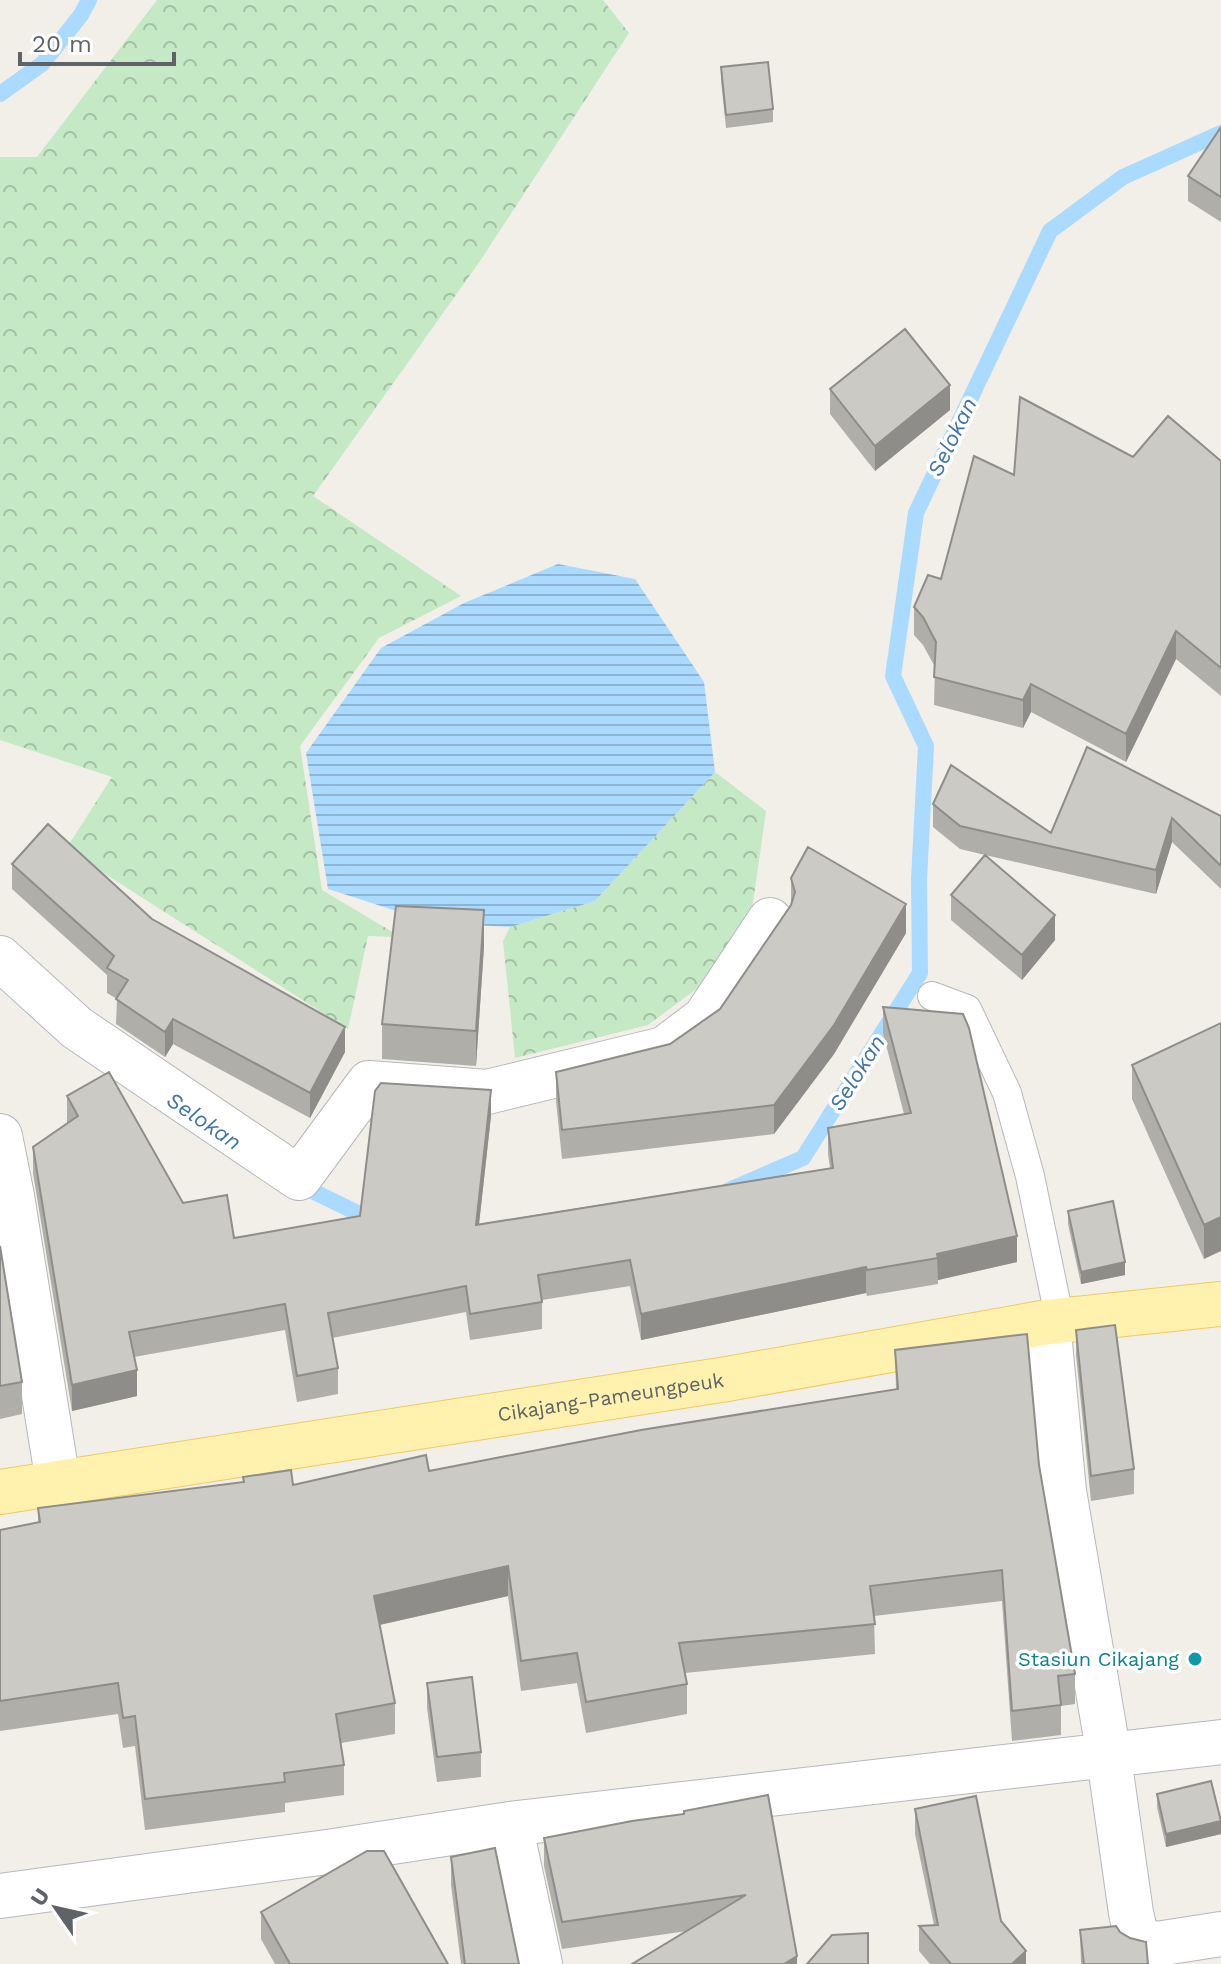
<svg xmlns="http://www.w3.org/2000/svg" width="1221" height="1964" font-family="'Work Sans',sans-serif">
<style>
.forest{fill:url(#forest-crowns)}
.water{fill:url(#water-rules)}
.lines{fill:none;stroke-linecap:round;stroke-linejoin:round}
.stream{stroke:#aadaff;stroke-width:16}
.service-casing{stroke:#b5b8bc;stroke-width:30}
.minor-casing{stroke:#b5b8bc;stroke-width:46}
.primary-casing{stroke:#f2c960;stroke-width:46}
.service{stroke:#fff;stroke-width:28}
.minor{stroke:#fff;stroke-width:44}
.primary{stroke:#fff2af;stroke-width:44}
.wall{fill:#afaea9}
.shaded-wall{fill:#8f8d8a}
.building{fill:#cccac5;stroke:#8f8d8a;stroke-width:2}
.culture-dot{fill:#0f9aa8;stroke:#fff;stroke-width:3}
.labels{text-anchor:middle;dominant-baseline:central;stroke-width:7;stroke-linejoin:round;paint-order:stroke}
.street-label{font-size:20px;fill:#5f6368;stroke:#fff}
.culture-label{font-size:20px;fill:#0d838f;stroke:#fff;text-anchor:end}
.water-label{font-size:22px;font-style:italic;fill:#4174aa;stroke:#fff}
</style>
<defs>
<pattern id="forest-crowns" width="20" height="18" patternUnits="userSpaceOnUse" patternTransform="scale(2)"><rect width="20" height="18" fill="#c5e8c5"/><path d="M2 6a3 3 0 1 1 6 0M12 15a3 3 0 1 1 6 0" fill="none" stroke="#a3c0a4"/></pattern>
<pattern id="water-rules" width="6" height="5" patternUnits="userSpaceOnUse" patternTransform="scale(2)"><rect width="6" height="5" fill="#aadaff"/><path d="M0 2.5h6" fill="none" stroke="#8eb4d2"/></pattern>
</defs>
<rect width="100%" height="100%" fill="#f1efe8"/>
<path class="forest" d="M157,0H603L629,33L480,261L313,496L461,596L379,638L300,746L322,890L401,937L368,936L348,1029L66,849L112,777L0,740V157H37Z
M715,772L766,811L746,952L648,1025L515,1058L503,941L510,927L595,901Z"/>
<path class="water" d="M558,564L635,579L704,682L715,772L595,901L510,927L434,923L328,889L306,753L381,648L464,603Z"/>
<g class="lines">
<path class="stream" d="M0,94L42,64L81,15L89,0
M296,1183L380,1224
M729,1190L803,1158L920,973L919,879L926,746L893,676L916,513L1050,231L1123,177L1221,133"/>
<defs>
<path id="service" d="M932,996L967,1009L1007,1093L1030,1176L1060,1321"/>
<path id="minor" d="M0,958L77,1028L299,1178L369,1083L487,1092L664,1049L705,1018L770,920
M0,1136L12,1196L58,1482
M1048,1322L1064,1491L1107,1744L1131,1913L1137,1939L1157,1944L1221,1934
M510,1824L540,1964
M0,1896L327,1852L510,1824L1221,1742"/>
<g id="primary">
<path id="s1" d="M0,1492L727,1379L1048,1322L1221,1304"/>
</g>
</defs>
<use href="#service" class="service-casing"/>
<use href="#minor" class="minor-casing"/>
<use href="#primary" class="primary-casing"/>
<use href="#service" class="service"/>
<use href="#minor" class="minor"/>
<use href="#primary" class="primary"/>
</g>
<path class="wall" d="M721,67L773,109V122L726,128L721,80Z
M1221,127V222L1188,201V176Z
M830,389L950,410L875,471L830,414Z
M1133,457L1221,461V696L1176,659L1126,762L1031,712L1023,728L934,705L935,667L923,645L914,635V607L941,579L1014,475Z
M1087,747L1221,816V889L1172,842L1156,894L985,855L1055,940L1022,980L951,920V895L985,855L960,849L933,827V804L1051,833Z
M12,864L152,919L345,1052L310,1118L173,1044L165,1057L116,1024L117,999L107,993V975L12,889Z
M791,878L906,933L834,1054L774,1134L562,1159L556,1101V1072L670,1044L720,1009L791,905Z
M484,946L476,1066L382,1059V1024Z
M883,1007L1017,1262L938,1280V1284L867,1296L866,1293L641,1340L630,1286L542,1300V1329L470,1340L466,1312L332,1338L338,1368V1394L297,1402L285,1330L134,1357L137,1396L72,1411L33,1173V1147L67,1123V1096L183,1203L234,1238L360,1216L491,1116L479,1224L830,1168L828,1154V1128L904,1114L883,1033Z
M1221,1023L1204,1259L1132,1099V1065Z
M1068,1211L1125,1275L1081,1284L1068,1224Z
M0,1246L22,1382V1414L0,1419Z
M1076,1330L1134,1469V1494L1091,1501L1076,1355Z
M895,1350L1039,1465L1075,1674V1704L1061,1706V1735L1012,1741L1002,1601L874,1616L875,1654L685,1673L687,1684V1714L586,1733L577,1683L521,1691L508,1596L380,1625L395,1703V1734L341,1743L344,1765V1795L285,1803V1812L145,1830L135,1746L123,1748L118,1714L0,1731V1530L38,1523V1508L243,1482V1477L293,1485L429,1471L896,1389Z
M427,1683L481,1752V1777L437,1782L427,1708Z
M1157,1794L1221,1834L1166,1847L1157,1807Z
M915,1809L1001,1921L1026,1964H930L919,1951V1926L934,1925L915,1834Z
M684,1814L797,1964L687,1931L562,1949L544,1866V1838Z
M451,1857L519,1964H461L451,1885Z
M261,1912L448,1964H275L261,1939Z
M1080,1930L1120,1932L1148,1964H1081Z"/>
<path class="shaded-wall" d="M950,385V410L875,471V446Z
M1176,631V659L1126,762V734Z
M1031,684V712L1023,728V700Z
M1172,818V842L1156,894V870Z
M906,904V933L834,1054L774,1134V1105Z
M484,910V946L476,1066V1031Z
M1055,915V940L1022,980V955Z
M173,1019V1044L165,1057V1032Z
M345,1027V1052L310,1118V1093Z
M491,1090V1116L476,1251V1225Z
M1221,1217V1251L1204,1259V1225Z
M1017,1236V1262L938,1280L937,1254Z
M1125,1262V1275L1081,1284V1272Z
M866,1267V1293L641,1340V1314Z
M137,1370V1396L72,1411V1385Z
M508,1566V1596L374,1626V1596Z
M1221,1821V1834L1166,1847V1834Z
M1026,1951V1964H1012Z
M797,1956V1964H784Z"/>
<path class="building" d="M768,62L773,109L726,115L721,67Z
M1221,127V197L1188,176Z
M905,329L950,385L875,446L830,389Z
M1020,397L1133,457L1168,416L1221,461V668L1176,631L1126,734L1031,684L1023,700L934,677L936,642L923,617L914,607L928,575L941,579L974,456L1014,475Z
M1087,747L1221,816V866L1172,818L1156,870L960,826L933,804L951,765L1051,833Z
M48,824L152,919L345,1027L310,1093L173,1019L165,1032L116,999L128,980L107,968L114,956L12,864Z
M808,847L906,904L834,1025L774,1105L562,1130L556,1072L670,1044L720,1009L791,905L795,892L791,878Z
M985,855L1055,915L1022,955L951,895Z
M396,906L484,910L476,1031L382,1024Z
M883,1007L963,1014L969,1028L1017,1236L937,1254L938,1258L867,1270L866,1267L641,1314L630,1260L538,1275L542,1302L470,1314L466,1286L328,1313L338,1368L297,1376L285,1304L129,1332L137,1370L72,1385L33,1147L78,1116L67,1096L109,1072L183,1203L227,1195L234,1238L360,1216L375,1091L381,1083L491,1090L476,1225L833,1168L828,1128L911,1113Z
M1221,1023V1217L1204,1225L1132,1065Z
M1113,1201L1125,1262L1081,1272L1068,1211Z
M0,1246L22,1382L0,1386Z
M1115,1325L1134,1469L1091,1476L1076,1330Z
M1027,1334L1039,1465L1075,1674L1058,1676L1061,1705L1012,1711L1002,1570L870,1586L875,1624L679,1643L687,1684L586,1702L577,1653L521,1661L508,1566L374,1596L395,1703L336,1714L344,1765L284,1773L285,1782L145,1799L135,1716L123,1718L118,1683L0,1701V1530L40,1522L38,1508L244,1482L243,1477L291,1470L293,1485L426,1455L429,1471L641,1430L898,1389L895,1350Z
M472,1677L481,1752L437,1757L427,1683Z
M1211,1781L1221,1821L1166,1834L1157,1794Z
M768,1795L797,1956L784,1964H632L746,1895L562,1922L544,1838L632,1821L684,1814V1811Z
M976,1796L1001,1921L1026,1951L1012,1964H951L919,1926L938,1925L915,1809Z
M495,1848L519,1964H465L451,1857Z
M367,1851H384L448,1964H290L261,1912Z
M1116,1926L1120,1932L1130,1938L1146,1942L1148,1964H1084L1080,1930Z
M868,1933V1964H807L832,1935Z"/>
<circle class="culture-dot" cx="1195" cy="1659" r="8"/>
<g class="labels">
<g class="street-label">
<text stroke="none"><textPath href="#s1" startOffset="618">Cikajang-Pameungpeuk</textPath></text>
</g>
<g class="culture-label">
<text x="1179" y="1659">Stasiun Cikajang</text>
</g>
<g class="water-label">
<text transform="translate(952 437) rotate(-64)">Selokan</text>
<text transform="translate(857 1073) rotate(-58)">Selokan</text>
<text transform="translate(204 1121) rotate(34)">Selokan</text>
</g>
</g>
<g transform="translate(56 1908) rotate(304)" stroke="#ffffff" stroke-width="6" paint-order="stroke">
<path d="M0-6L14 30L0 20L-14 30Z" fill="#5f6368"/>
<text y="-12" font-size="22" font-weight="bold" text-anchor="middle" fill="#5f6368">U</text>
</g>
<path d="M20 52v12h154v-12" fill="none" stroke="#5f6368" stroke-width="4"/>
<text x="32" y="52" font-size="24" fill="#5f6368" stroke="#ffffff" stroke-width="6" paint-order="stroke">20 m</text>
</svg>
